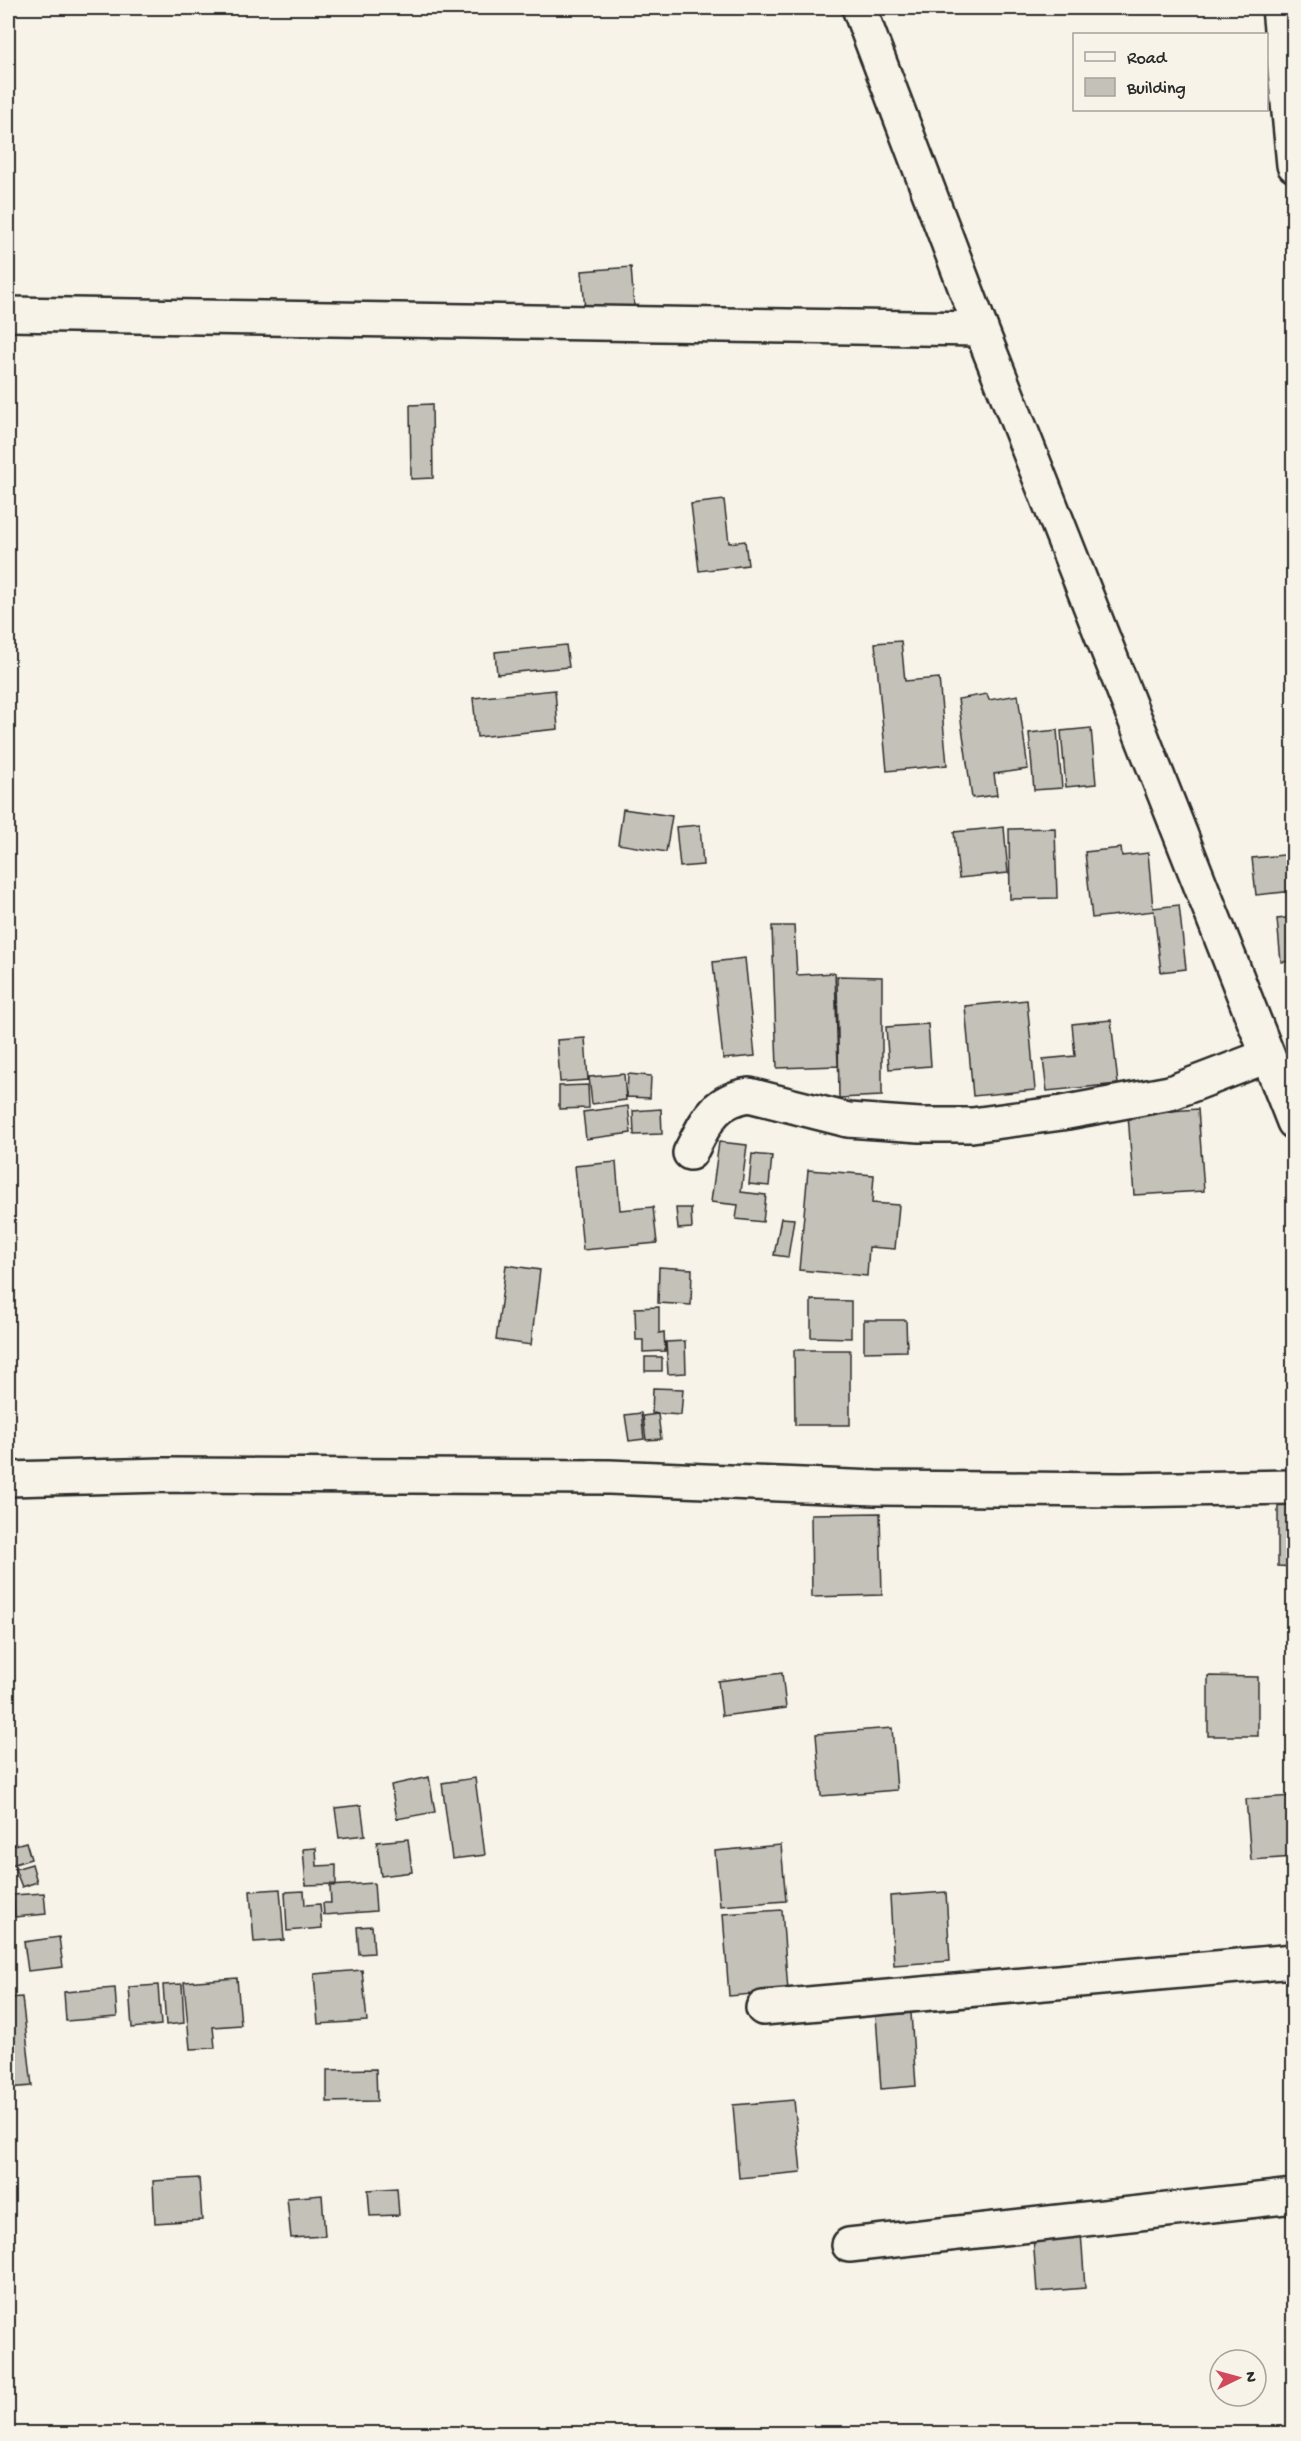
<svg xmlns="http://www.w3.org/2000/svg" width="1301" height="2441" font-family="'Gochi Hand',sans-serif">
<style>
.building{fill:#c4c1b9;stroke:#2b2b2b;stroke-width:1.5}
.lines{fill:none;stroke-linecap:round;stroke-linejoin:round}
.minor-casing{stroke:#2b2b2b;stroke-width:38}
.tertiary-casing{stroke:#2b2b2b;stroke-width:38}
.minor{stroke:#f7f3e8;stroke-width:33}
.tertiary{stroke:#f7f3e8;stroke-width:33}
</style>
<rect width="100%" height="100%" fill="#f7f3e8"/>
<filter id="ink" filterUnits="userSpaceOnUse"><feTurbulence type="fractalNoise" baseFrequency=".0167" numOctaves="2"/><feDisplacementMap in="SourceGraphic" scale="12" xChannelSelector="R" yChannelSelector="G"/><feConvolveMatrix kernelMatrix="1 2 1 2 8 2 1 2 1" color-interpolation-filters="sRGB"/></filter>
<g filter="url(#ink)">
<path class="building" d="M631,267L634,306L585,311L582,271Z
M432,404L433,478L411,479L410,405Z
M724,500L729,543L745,541L748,565L699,571L691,504Z
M901,641L905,681L939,678L947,765L887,771L875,643Z
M566,645L569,667L497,674L495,652Z
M555,690L558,729L477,737L473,698Z
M987,694L989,700L1018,695L1028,769L994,774L997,795L972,798L958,699Z
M1091,728L1096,784L1066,787L1061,731Z
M1057,730L1062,788L1034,790L1029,733Z
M623,809L672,816L666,852L618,844Z
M700,825L703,865L680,867L676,827Z
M1004,827L1008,873L959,878L954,832Z
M1055,828L1057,898L1010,899L1009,829Z
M1121,848L1122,856L1148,853L1153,908L1179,905L1186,969L1161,972L1154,911L1092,918L1085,852Z
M1294,854V891L1256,895L1252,858Z
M1294,917V961L1281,962L1277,919Z
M772,926H794L797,975L835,973L838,1066L777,1068Z
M745,958L755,1056L723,1059L713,962Z
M837,976L882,977V1096L839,1098Z
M1027,1000L1035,1090L973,1096L965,1006Z
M1111,1020L1118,1084L1047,1091L1043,1059L1075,1056L1072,1024Z
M928,1024L931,1066L889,1069L886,1027Z
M585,1038L588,1080L560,1082L557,1040Z
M624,1074L626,1100L592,1104L589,1077Z
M628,1074L651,1076L650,1098L627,1097Z
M588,1085L589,1108L559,1109V1086Z
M628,1106L631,1133L586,1139L583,1112Z
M661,1109L662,1134L634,1135L633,1111Z
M1198,1109L1204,1191L1134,1195L1128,1114Z
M719,1142L747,1145L741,1192L766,1195L763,1222L736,1219L738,1205L711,1202Z
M752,1154L772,1156L769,1186L749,1184Z
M616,1162L620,1210L653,1207L657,1243L583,1250L575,1166Z
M808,1170L874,1175L872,1203L899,1205L895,1249L869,1247L867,1276L799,1270Z
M676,1208H691L692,1228L678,1229Z
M781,1218L794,1219L788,1257L774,1255Z
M506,1265L540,1270L531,1345L496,1340Z
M659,1267L692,1269L691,1305L658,1303Z
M811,1300L851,1301V1338L811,1337Z
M659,1307V1333L664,1332L665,1351L643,1352V1340H636L635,1308Z
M864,1320H906L907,1351L864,1352Z
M685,1341L686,1373L668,1374L666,1342Z
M794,1350H850V1425H795Z
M645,1357H662V1371H645Z
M653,1388L683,1389L681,1415L652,1413Z
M641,1413L644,1439L629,1441L625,1415Z
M658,1414L661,1439L646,1440L643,1416Z
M1278,1501H1294V1567L1278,1566Z
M880,1513L882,1595L812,1597L811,1514Z
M782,1673L786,1708L722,1716L718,1681Z
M1208,1676L1258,1677V1736H1208Z
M892,1728L897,1790L821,1796L816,1734Z
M429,1777L435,1812L397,1819L391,1785Z
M475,1778L485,1855L452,1859L442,1783Z
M1294,1796V1857L1251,1860L1246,1799Z
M361,1805L365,1835L339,1838L335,1808Z
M408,1839L412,1872L381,1876L377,1842Z
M26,1842L31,1859L8,1866V1847Z
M781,1845L786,1901L720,1906L715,1851Z
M316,1848L317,1866L336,1865V1884L306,1885L303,1849Z
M32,1864L37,1882L22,1887L15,1869Z
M374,1883L376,1911L324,1915L323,1903H331L330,1886Z
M280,1889L284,1940L254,1942L250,1891Z
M304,1891L305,1905L320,1904L322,1928L287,1931L285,1892Z
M946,1892L950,1961L894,1965L890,1896Z
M44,1893L46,1914L15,1917L13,1895Z
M782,1910L788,1991L729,1996L723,1914Z
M372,1926L374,1953L359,1954L357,1927Z
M59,1937L63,1967L28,1971L24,1942Z
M362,1970L367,2021L318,2024L314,1974Z
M237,1978L241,2025L213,2027L215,2048L190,2049L184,1982Z
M182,1984L184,2023L166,2025L163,1985Z
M158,1985L161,2025L132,2028L129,1987Z
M115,1988L117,2017L66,2021L64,1992Z
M22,1997L32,2086L8,2088V1998Z
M911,2013L916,2086L881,2089L876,2015Z
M376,2069L377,2101L327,2102V2070Z
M794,2100L801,2172L739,2178L733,2105Z
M199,2178L202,2220L155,2223L153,2181Z
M397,2188L399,2215L370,2216L368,2190Z
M322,2195L325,2236L291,2238L287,2198Z
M1081,2233L1085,2288L1037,2292L1033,2236Z"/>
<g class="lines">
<defs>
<path id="minor" d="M1279,8L1294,165
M8,314L981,329
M690,1153C706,1123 712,1101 749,1095L848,1120L920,1125H972L1062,1113L1170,1093L1267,1056
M8,1479L164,1475L609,1477L875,1488L1122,1490L1294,1487
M763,2008L1294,1961
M849,2245L1294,2196"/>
<path id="tertiary" d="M859,8L981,329L1294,1122"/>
</defs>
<use href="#minor" class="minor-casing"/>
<use href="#tertiary" class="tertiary-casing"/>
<use href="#minor" class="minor"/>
<use href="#tertiary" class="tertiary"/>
</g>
</g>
<rect width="1301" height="2441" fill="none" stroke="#f7f3e8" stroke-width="30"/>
<rect x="15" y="15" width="1271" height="2411" fill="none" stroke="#2b2b2b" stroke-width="2" filter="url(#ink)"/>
<rect x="1073" y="33" width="195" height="78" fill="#f7f3e8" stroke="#a5a39c" stroke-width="1.5"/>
<rect x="1085" y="52" width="30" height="9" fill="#f7f3e8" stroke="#a5a39c" stroke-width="1.5"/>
<text x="1127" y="63" font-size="18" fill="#2b2b2b">Road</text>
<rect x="1085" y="78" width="30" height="18" fill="#c4c1b9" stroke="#a5a39c" stroke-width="1.5"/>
<text x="1127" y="93" font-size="18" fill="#2b2b2b">Building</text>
<g transform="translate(1238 2378) rotate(85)"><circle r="28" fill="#f7f3e8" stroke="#a5a39c" stroke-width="1.5"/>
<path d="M0-4.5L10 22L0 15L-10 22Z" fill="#d1495b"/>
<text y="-9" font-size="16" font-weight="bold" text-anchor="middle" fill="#2b2b2b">N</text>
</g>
</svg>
